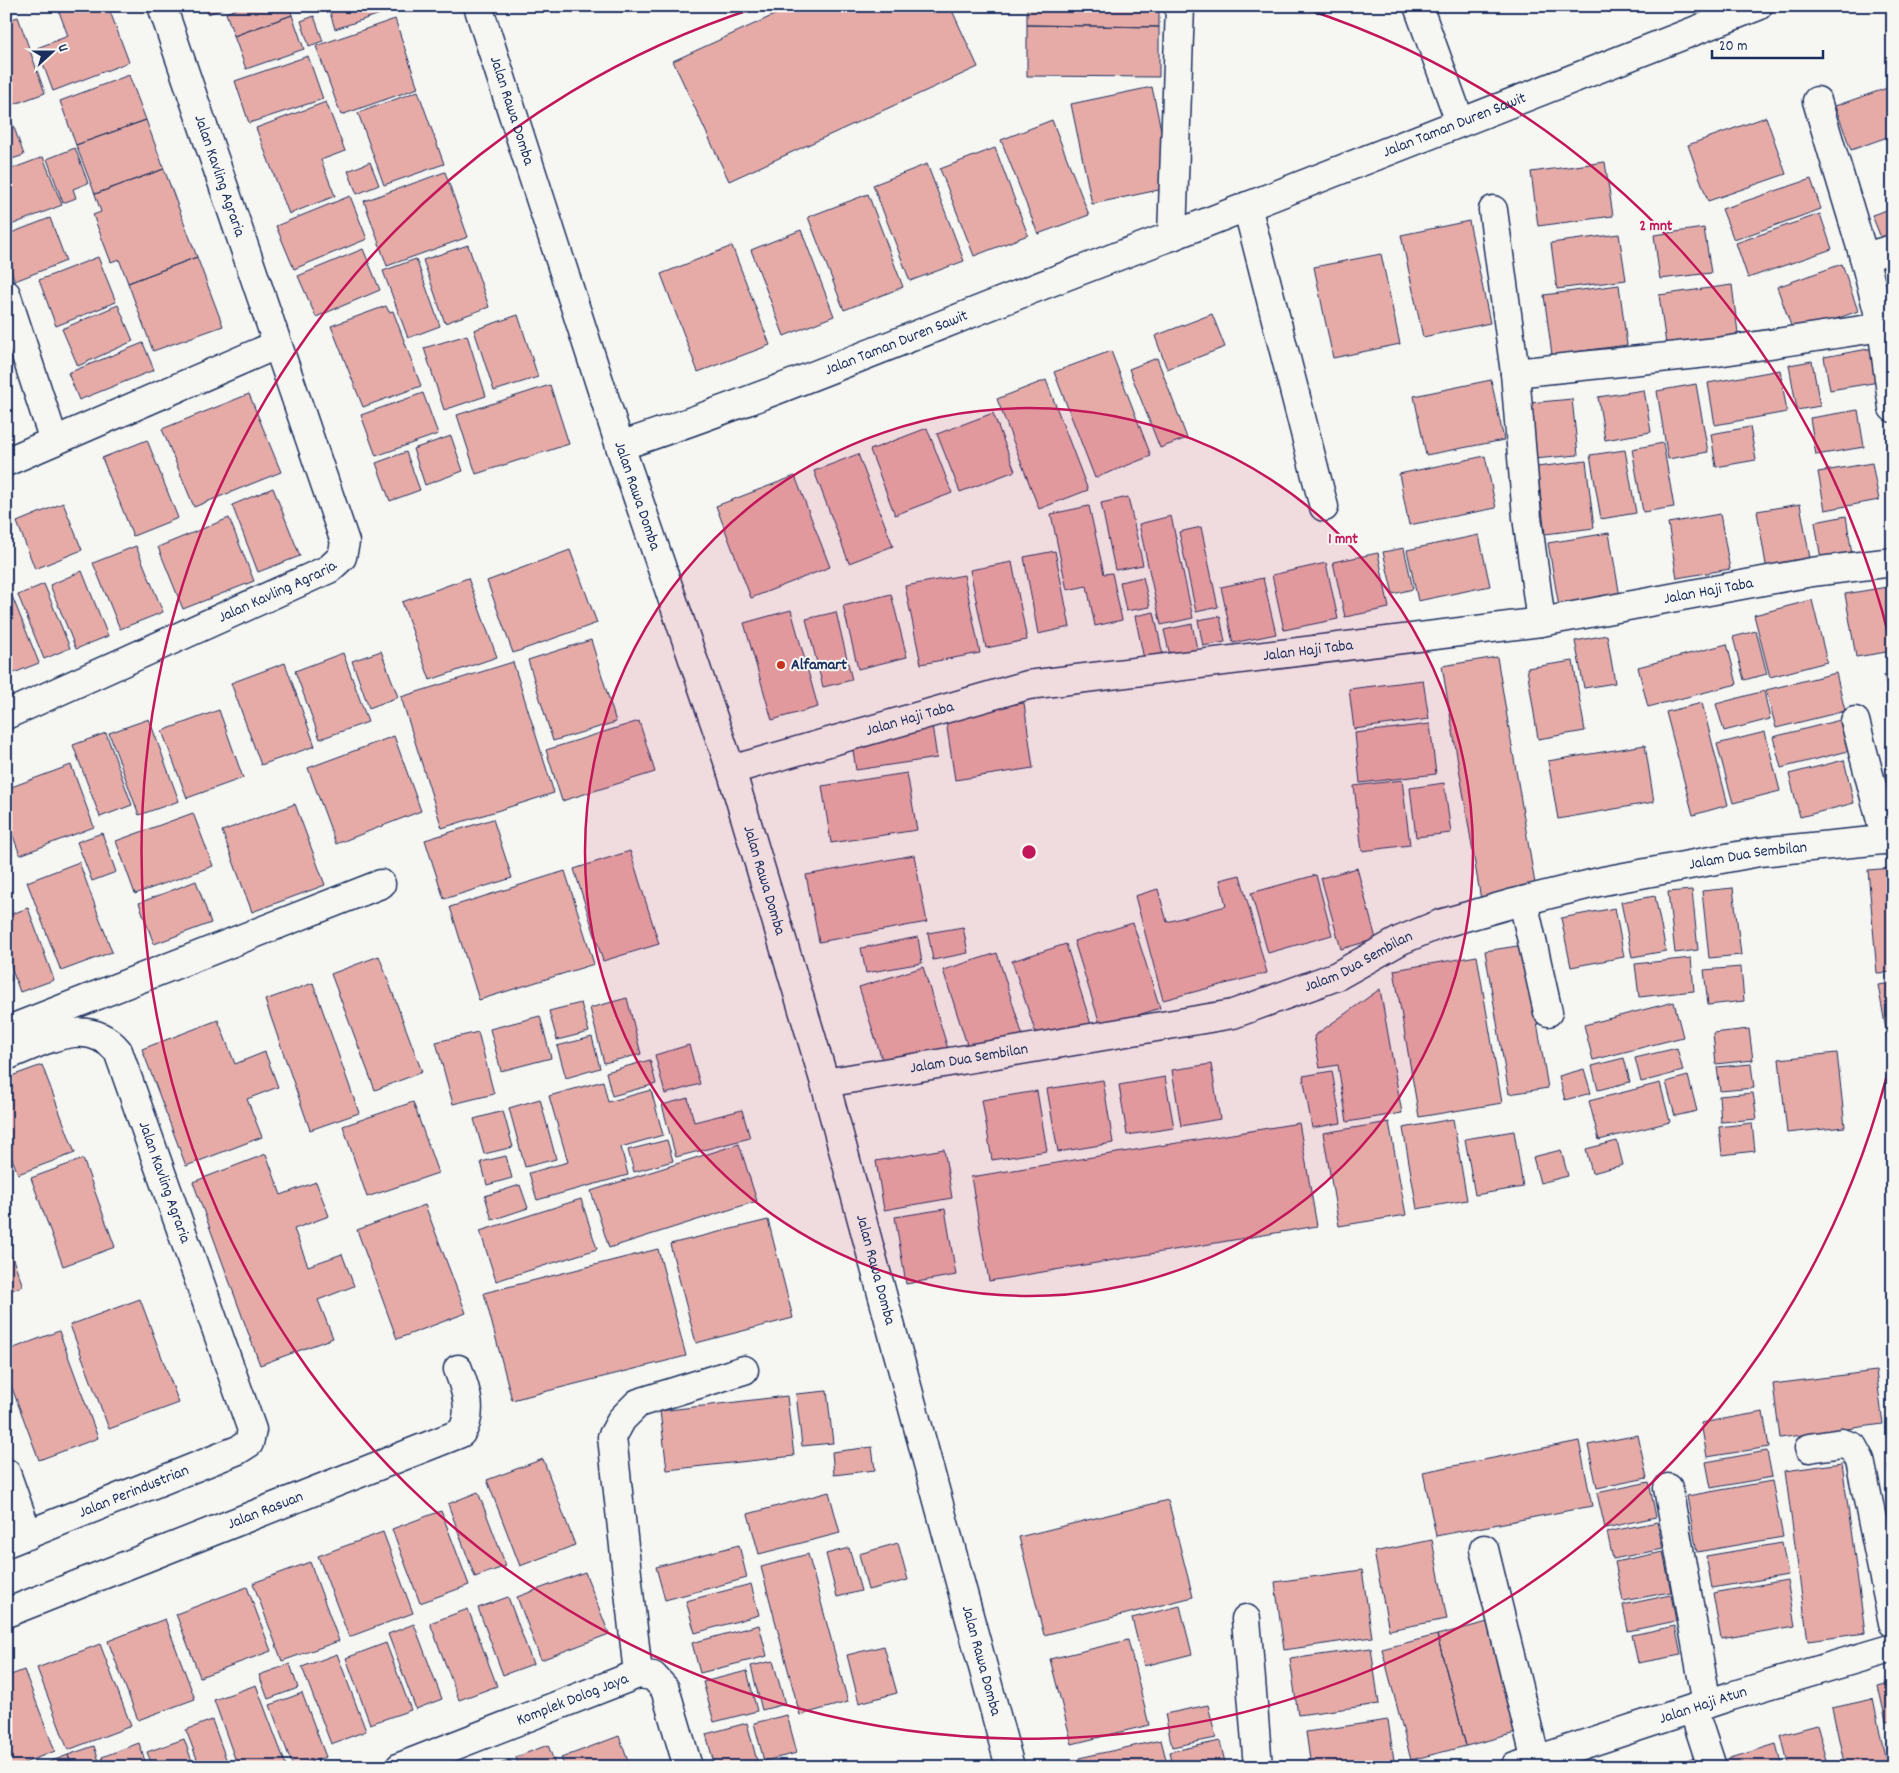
<svg xmlns="http://www.w3.org/2000/svg" width="1899" height="1773" font-family="Dekko,sans-serif">
<style>
.building{fill:#e6aba7;stroke:#1b2f5e}
.lines{fill:none;stroke-linecap:round;stroke-linejoin:round}
.minor-casing{stroke:#1b2f5e;stroke-width:31}
.minor{stroke:#f6f6f2;stroke-width:28}
.ring{fill:none;stroke:#c2185b;stroke-width:2.5}
.poi-dot{fill:#c8321e;stroke:#f6f6f2;stroke-width:2}
.labels{text-anchor:middle;dominant-baseline:central;stroke-width:4;stroke-linejoin:round;paint-order:stroke}
.street-label{font-size:16px;fill:#1b2f5e;stroke:#f6f6f2}
.poi-label{font-size:16px;font-weight:bold;fill:#1b2f5e;stroke:#f6f6f2;text-anchor:start}
.centre{fill:#c2185b;stroke:#f6f6f2;stroke-width:2.5}
.ring-label{font-size:15px;text-anchor:middle;font-weight:bold;fill:#c2185b;stroke:#f6f6f2;stroke-width:4;stroke-linejoin:round;paint-order:stroke}
</style>
<rect width="100%" height="100%" fill="#f6f6f2"/>
<filter id="ink" filterUnits="userSpaceOnUse"><feTurbulence type="fractalNoise" baseFrequency=".02" numOctaves="2"/><feDisplacementMap in="SourceGraphic" scale="10" xChannelSelector="R" yChannelSelector="G"/><feConvolveMatrix kernelMatrix="1 2 1 2 8 2 1 2 1" color-interpolation-filters="sRGB"/></filter>
<g filter="url(#ink)">
<path class="building" d="M57,6H108L129,62L53,91L37,48L68,36Z
M205,6H229L208,14Z
M244,6H289L292,15L234,36L226,13Z
M328,6H387L389,11L335,29Z
M794,6H950L978,67L729,181L673,61Z
M1027,6H1159V27L1027,25Z
M292,15L304,49L246,69L234,36Z
M314,16L323,41L309,46L301,21Z
M18,17L45,93L6,107V21Z
M395,19L418,88L341,115L316,46Z
M1027,25L1159,27V77L1027,76Z
M308,56L323,99L249,123L235,81Z
M129,75L146,120L76,145L60,101Z
M1893,86V135L1851,150L1835,106Z
M1152,87L1173,187L1092,204L1071,104Z
M418,91L444,164L384,185L358,113Z
M326,102L345,151L321,160L335,196L289,214L256,128Z
M8,111L24,155L6,161V112Z
M1766,117L1786,174L1708,201L1688,145Z
M146,120L164,169L95,194L76,145Z
M1052,120L1089,215L1038,234L1001,140Z
M75,148L88,183L73,189L76,198L63,203L47,159Z
M995,148L1028,235L974,256L940,169Z
M43,157L62,205L6,227V171Z
M370,162L379,185L357,194L348,171Z
M1605,162L1613,216L1538,226L1531,172Z
M927,164L964,261L910,281L873,185Z
M164,169L197,257L128,283L119,259L111,262L93,215L101,212L95,194Z
M445,172L468,237L387,266L364,201Z
M1811,179L1821,209L1734,240L1722,209Z
M868,194L903,287L844,310L808,217Z
M350,196L367,239L294,269L276,226Z
M1893,208V246L1885,248L1872,215Z
M1820,214L1832,249L1748,278L1736,243Z
M50,218L66,261L15,281L6,259V235Z
M1469,221L1490,323L1423,337L1401,235Z
M1704,228L1711,273L1660,279L1654,235Z
M801,230L834,316L784,336L751,250Z
M1619,234L1626,280L1557,289L1551,243Z
M468,245L489,307L445,323L423,260Z
M732,246L770,345L698,372L661,274Z
M363,249L380,290L316,317L298,276Z
M1381,254L1400,344L1333,358L1314,267Z
M98,257L116,302L56,326L39,280Z
M197,257L223,326L153,351L128,283Z
M416,259L440,326L408,338L383,271Z
M1842,264L1858,311L1794,334L1777,287Z
M1893,276V291L1888,278Z
M1619,285L1627,345L1552,355L1544,295Z
M1732,285L1739,341L1667,351L1659,295Z
M118,305L133,341L78,366L62,329Z
M386,306L389,312L393,311L421,386L363,407L331,326Z
M1212,314L1225,347L1167,369L1155,336Z
M518,315L538,377L494,391L474,330Z
M467,335L486,396L444,410L424,348Z
M143,343L154,370L79,400L68,373Z
M1879,347L1885,381L1830,390L1824,357Z
M1111,351L1151,456L1095,478L1054,372Z
M1157,358L1187,438L1160,448L1129,369Z
M1812,361L1820,406L1797,410L1789,365Z
M1780,370L1787,412L1715,425L1708,383Z
M1046,380L1088,490L1039,509L997,399Z
M1491,380L1504,440L1426,455L1414,396Z
M1696,384L1708,452L1668,459L1657,391Z
M550,385L569,444L476,474L457,415Z
M1644,390L1651,432L1605,440L1598,397Z
M423,393L438,434L376,456L361,415Z
M249,394L281,472L194,507L162,429Z
M1572,399L1578,455L1534,459L1529,403Z
M1858,410L1864,447L1816,455L1810,418Z
M993,413L1015,471L960,492L937,434Z
M1750,427L1756,460L1716,467L1711,434Z
M927,428L952,493L895,515L870,450Z
M451,436L463,471L425,485L413,449Z
M147,440L178,518L133,536L102,458Z
M1663,443L1674,507L1643,512L1632,449Z
M1625,450L1636,513L1601,519L1590,455Z
M406,452L420,490L390,501L376,463Z
M858,454L893,546L849,563L814,471Z
M1485,456L1496,508L1409,525L1399,474Z
M1586,461L1594,528L1545,534L1537,467Z
M1872,463L1879,500L1825,510L1818,472Z
M795,476L830,567L751,598L716,506Z
M273,488L300,556L258,572L232,505Z
M1128,497L1143,565L1115,570L1101,503Z
M63,503L82,550L35,569L17,522Z
M1800,504L1811,564L1767,571L1757,511Z
M1089,506L1104,574L1112,573L1122,620L1095,626L1087,586L1067,590L1051,514Z
M1720,514L1730,569L1677,578L1668,523Z
M1171,516L1193,618L1161,625L1139,524Z
M1846,516L1853,561L1822,566L1815,522Z
M229,518L254,581L183,609L158,547Z
M1201,527L1218,607L1196,612L1179,532Z
M1609,533L1620,597L1559,607L1548,543Z
M1479,535L1490,586L1418,601L1407,550Z
M136,546L163,612L120,629L93,563Z
M1404,548L1413,589L1393,594L1383,552Z
M570,550L597,623L513,653L487,581Z
M1055,551L1070,627L1038,634L1024,557Z
M1378,553L1389,608L1345,617L1333,562Z
M1012,562L1027,640L986,648L970,570Z
M1326,563L1338,619L1284,630L1272,575Z
M82,571L108,636L76,649L50,585Z
M964,575L980,653L921,664L905,586Z
M1143,577L1150,607L1126,611L1120,582Z
M468,578L497,657L430,680L402,602Z
M1263,578L1276,634L1233,643L1221,587Z
M44,584L70,648L44,659L18,595Z
M1893,586V651L1856,657L1845,594Z
M891,594L907,657L858,669L843,606Z
M12,596L39,663L6,676V598Z
M1812,600L1827,662L1770,677L1754,615Z
M791,610L818,707L772,720L744,623Z
M836,612L852,680L823,687L806,619Z
M1154,612L1163,656L1144,659L1135,616Z
M1220,616L1225,642L1203,646L1198,620Z
M1192,624L1198,654L1171,660L1164,630Z
M1756,631L1767,674L1744,680L1733,637Z
M1607,635L1615,683L1584,688L1575,641Z
M591,640L616,722L553,741L528,660Z
M1727,644L1737,684L1648,707L1638,667Z
M381,651L398,697L369,708L352,661Z
M343,653L368,722L320,739L295,671Z
M1497,657L1536,890L1481,900L1442,666Z
M1573,661L1585,731L1538,739L1527,668Z
M513,662L554,793L442,828L401,697Z
M285,663L315,746L261,765L231,683Z
M1836,673L1845,711L1776,728L1766,690Z
M1893,674V718L1884,675Z
M1423,680L1429,719L1354,729L1349,689Z
M1764,691L1770,719L1724,731L1716,704Z
M1024,703L1033,768L955,780L945,715Z
M1702,703L1728,805L1693,815L1666,712Z
M219,710L243,778L187,798L162,731Z
M1848,718L1856,749L1781,768L1773,737Z
M149,719L179,801L139,815L109,733Z
M639,721L655,772L562,801L546,750Z
M1430,724L1436,774L1360,783L1355,733Z
M932,725L937,758L856,770L851,737Z
M1765,732L1780,791L1733,803L1717,744Z
M106,733L132,805L100,817L73,745Z
M394,736L421,811L336,844L308,768Z
M1645,745L1654,802L1558,819L1548,761Z
M1844,760L1854,803L1800,817L1789,774Z
M71,765L94,827L20,855L6,817V789Z
M907,773L917,830L831,843L822,786Z
M1402,780L1410,845L1362,851L1354,786Z
M1444,783L1451,833L1416,837L1410,788Z
M295,804L325,885L252,912L222,831Z
M193,813L213,866L135,894L116,841Z
M493,819L512,878L444,899L425,840Z
M102,833L116,872L92,881L77,842Z
M6,843L13,863L6,866Z
M630,851L659,944L603,961L574,869Z
M914,855L927,922L819,942L806,875Z
M79,862L112,952L61,971L27,882Z
M1357,868L1376,939L1341,949L1321,878Z
M1893,868V972L1877,973L1868,870Z
M565,871L594,964L479,1000L450,907Z
M1240,875L1267,973L1163,1000L1135,896L1158,889L1167,922L1226,906L1220,880Z
M1316,875L1332,935L1268,953L1251,893Z
M196,881L211,923L154,944L139,903Z
M1733,888L1741,955L1709,958L1702,891Z
M1692,890L1698,950L1675,953L1668,892Z
M1655,896L1666,951L1632,957L1621,902Z
M28,908L54,980L20,992L6,953V916Z
M1615,908L1624,957L1571,967L1561,918Z
M1133,923L1160,1008L1101,1027L1074,941Z
M963,927L968,953L933,960L928,933Z
M918,937L922,963L866,973L861,948Z
M1066,944L1093,1031L1040,1046L1012,961Z
M1524,945L1548,1088L1509,1094L1485,951Z
M997,953L1025,1043L970,1054L943,970Z
M379,956L422,1072L375,1090L331,974Z
M1477,956L1502,1103L1419,1117L1394,970Z
M1691,958L1694,991L1639,997L1635,964Z
M6,963L12,980L6,982Z
M923,967L948,1049L885,1069L859,987Z
M1741,967L1744,1001L1708,1005L1704,970Z
M313,983L359,1113L310,1130L265,1000Z
M1893,983V1052H1890L1878,985Z
M1380,989L1402,1113L1347,1122L1338,1065L1320,1068L1314,1036Z
M627,998L641,1054L604,1063L590,1008Z
M1674,1002L1683,1037L1593,1060L1584,1025Z
M581,1003L589,1032L557,1040L549,1011Z
M540,1016L551,1058L501,1071L490,1029Z
M218,1020L235,1064L265,1052L278,1087L247,1099L262,1137L186,1166L142,1049Z
M1749,1029L1753,1060L1716,1064L1713,1033Z
M478,1032L494,1094L453,1104L436,1042Z
M592,1037L600,1068L566,1078L557,1046Z
M689,1045L700,1084L665,1094L655,1055Z
M1677,1048L1683,1071L1641,1082L1635,1058Z
M1837,1053L1845,1127L1787,1133L1779,1059Z
M1624,1058L1630,1082L1598,1090L1592,1066Z
M650,1060L656,1084L612,1096L606,1072Z
M1211,1064L1220,1119L1181,1126L1172,1070Z
M1751,1064L1754,1088L1720,1091L1717,1067Z
M42,1065L75,1153L18,1174L6,1143V1078Z
M1584,1069L1591,1093L1565,1100L1559,1076Z
M1332,1071L1341,1123L1312,1128L1303,1076Z
M1688,1076L1697,1111L1675,1116L1666,1082Z
M1165,1077L1174,1128L1127,1135L1119,1085Z
M1103,1080L1113,1143L1058,1152L1047,1089Z
M603,1081L608,1102L651,1090L663,1135L621,1147L628,1175L537,1200L529,1173L568,1162L549,1096Z
M1660,1083L1670,1122L1599,1140L1589,1101Z
M1037,1091L1047,1151L992,1160L982,1100Z
M1753,1093L1757,1119L1721,1122L1719,1096Z
M688,1098L694,1122L742,1110L750,1138L676,1157L662,1105Z
M540,1099L556,1159L525,1167L509,1108Z
M413,1102L438,1173L367,1197L343,1126Z
M503,1111L513,1147L484,1154L474,1119Z
M1453,1119L1467,1200L1417,1209L1403,1128Z
M1389,1122L1406,1215L1339,1226L1323,1133Z
M1299,1123L1317,1226L989,1281L971,1177Z
M1752,1123L1755,1151L1722,1155L1719,1127Z
M1514,1131L1523,1187L1475,1195L1465,1139Z
M667,1140L673,1161L634,1172L628,1150Z
M1617,1141L1623,1165L1592,1173L1586,1149Z
M739,1144L757,1201L609,1248L591,1191Z
M944,1149L952,1198L884,1210L876,1161Z
M1561,1150L1568,1176L1540,1183L1533,1157Z
M266,1154L281,1195L316,1182L329,1216L294,1229L308,1266L342,1254L354,1286L318,1300L333,1338L260,1365L193,1182Z
M506,1156L512,1178L487,1185L481,1162Z
M83,1159L115,1247L63,1266L31,1178Z
M520,1185L528,1208L492,1220L485,1196Z
M581,1199L597,1249L496,1281L480,1231Z
M425,1205L466,1313L397,1339L357,1230Z
M945,1209L956,1275L906,1284L895,1217Z
M768,1220L793,1318L696,1343L670,1244Z
M6,1241L23,1286L6,1292Z
M658,1249L686,1356L512,1400L484,1293Z
M140,1299L179,1403L109,1429L70,1325Z
M59,1331L98,1438L39,1460L6,1372V1351Z
M1876,1371L1883,1424L1780,1438L1773,1384Z
M827,1391L833,1443L802,1446L796,1394Z
M787,1396L794,1456L667,1470L660,1411Z
M1893,1398V1429L1889,1399Z
M1763,1412L1769,1447L1707,1457L1701,1423Z
M1638,1435L1647,1478L1597,1488L1588,1445Z
M1579,1441L1592,1506L1436,1536L1423,1472Z
M872,1447L875,1470L834,1475L832,1452Z
M1767,1451L1772,1477L1711,1488L1706,1462Z
M543,1459L575,1545L520,1566L487,1480Z
M1842,1463L1865,1633L1808,1641L1785,1471Z
M1888,1465H1893V1500Z
M1772,1481L1783,1537L1697,1552L1687,1496Z
M1649,1482L1656,1517L1605,1528L1597,1493Z
M478,1492L506,1566L475,1577L448,1504Z
M829,1492L840,1533L759,1554L748,1514Z
M1168,1500L1193,1597L1044,1635L1019,1537Z
M441,1511L469,1585L420,1603L392,1529Z
M1657,1522L1663,1549L1613,1559L1607,1532Z
M383,1532L413,1613L349,1637L318,1556Z
M1432,1540L1447,1619L1389,1630L1374,1552Z
M898,1543L908,1580L868,1590L859,1554Z
M1782,1543L1788,1575L1712,1588L1706,1556Z
M739,1545L747,1578L665,1600L656,1567Z
M849,1548L861,1591L837,1597L826,1554Z
M1663,1552L1671,1592L1623,1601L1615,1562Z
M808,1554L848,1702L800,1715L761,1567Z
M310,1562L339,1641L282,1661L253,1583Z
M1362,1570L1372,1637L1284,1650L1275,1582Z
M585,1572L609,1634L541,1660L517,1597Z
M1787,1580L1795,1626L1721,1639L1713,1593Z
M751,1584L759,1615L695,1633L686,1601Z
M247,1587L271,1651L200,1677L176,1614Z
M1671,1595L1676,1621L1628,1631L1623,1605Z
M508,1597L533,1664L503,1675L478,1608Z
M1180,1606L1192,1654L1144,1666L1132,1618Z
M468,1609L497,1686L459,1700L430,1623Z
M165,1619L195,1699L138,1720L108,1641Z
M1488,1622L1516,1733L1466,1746L1437,1635Z
M414,1624L442,1699L416,1709L388,1634Z
M759,1625L767,1656L700,1673L692,1643Z
M1675,1626L1681,1655L1638,1663L1632,1635Z
M1437,1635L1466,1746L1411,1760L1382,1649Z
M1128,1640L1149,1725L1072,1744L1050,1659Z
M386,1643L411,1710L370,1724L346,1658Z
M100,1644L131,1726L68,1750L37,1668Z
M884,1646L897,1693L859,1703L847,1655Z
M1371,1648L1379,1704L1298,1715L1290,1659Z
M337,1654L366,1731L331,1744L302,1667Z
M773,1661L785,1704L762,1710L751,1666Z
M290,1664L298,1688L268,1699L259,1675Z
M24,1670L55,1751L14,1767H6V1677Z
M747,1671L757,1711L714,1722L703,1682Z
M1893,1682V1720L1886,1721L1878,1686Z
M256,1685L286,1765L282,1767H238L214,1700Z
M302,1693L326,1757L293,1767L270,1705Z
M1873,1699L1887,1767H1845L1832,1708Z
M1208,1705L1216,1738L1172,1747L1165,1714Z
M787,1715L797,1753L764,1761L754,1723Z
M212,1720L229,1767H200L186,1730Z
M1388,1720L1395,1767H1311L1306,1732Z
M747,1723L757,1761L735,1767H715L706,1734Z
M1817,1725L1829,1767H1789L1781,1735Z
M619,1736L630,1767H565L561,1758Z
M184,1739L194,1767H153L147,1752Z
M1161,1740L1168,1767H1081L1079,1758Z
M1220,1741L1226,1767H1172L1169,1752Z
M139,1743L147,1767H105L102,1757Z
M1776,1744L1782,1767H1723L1721,1761Z
M548,1745L556,1767H519L516,1757Z
M94,1746L101,1767H72L68,1755Z
M68,1755L72,1767H36Z
M1697,1756L1701,1767H1668Z
M510,1760L513,1767H493Z"/>
<g class="lines">
<defs>
<g id="minor">
<path id="s1" d="M478,6L620,446L731,770L825,1083L1010,1767"/>
<path d="M1418,6L1460,122"/>
<path d="M1817,101L1864,257L1882,327L1893,408"/>
<path d="M1247,206L1324,507"/>
<path d="M1493,210L1515,373L1527,517L1541,622"/>
<path d="M1172,236L1180,6"/>
<path d="M1864,257L1893,249"/>
<path d="M6,294L54,441"/>
<path d="M1515,373L1717,352L1882,327"/>
<path id="s2" d="M620,446C807,384 987,303 1172,236L1758,6"/>
<path d="M6,462L276,345"/>
<path id="s3" d="M6,715L329,569L342,557L345,542L162,6"/>
<path d="M1855,721L1886,840"/>
<path id="s4" d="M731,770L1028,685L1541,622L1812,572L1893,562"/>
<path d="M1523,901L1548,1012"/>
<path d="M6,1031L381,884"/>
<path id="s5" d="M6,1056C43,1042 87,1014 118,1051L252,1430L249,1443L238,1450L6,1543"/>
<path id="s6" d="M825,1083L1233,1014L1337,976L1401,940L1440,924L1514,903L1603,881L1759,852L1893,839"/>
<path d="M1809,1448L1842,1443L1853,1447L1860,1460L1893,1623"/>
<path d="M6,1473L28,1535"/>
<path d="M1668,1488L1707,1704"/>
<path d="M1484,1549L1536,1761"/>
<path id="s7" d="M6,1613L461,1433C474,1413 466,1390 458,1369"/>
<path d="M1246,1619L1258,1767"/>
<path d="M638,1674L612,1437L622,1419L638,1403L744,1370"/>
<path d="M1693,1709L1712,1767"/>
<path id="s8" d="M400,1767L638,1674L653,1676L665,1689L688,1767"/>
<path id="s9" d="M1515,1767L1731,1696L1893,1648"/>
</g>
</defs>
<use href="#minor" class="minor-casing"/>
<use href="#minor" class="minor"/>
</g>
</g>
<circle cx="1029" cy="852" r="444" fill="#c2185b" fill-opacity=".12"/>
<g class="ring">
<circle cx="1029" cy="852" r="444"/>
<path d="M1891 1059A887 887 0 1 1 755 8M1303 8A887 887 0 0 1 1891 645"/>
</g>
<circle class="poi-dot" cx="781" cy="665" r="5"/>
<g class="labels">
<g class="street-label">
<text stroke="none"><textPath href="#s1" startOffset="110">Jalan Rawa Domba</textPath></text>
<text stroke="none"><textPath href="#s2" startOffset="894">Jalan Taman Duren Sawit</textPath></text>
<text transform="translate(219 176) rotate(71)">Jalan Kavling Agraria</text>
<text stroke="none"><textPath href="#s2" startOffset="295">Jalan Taman Duren Sawit</textPath></text>
<text stroke="none"><textPath href="#s1" startOffset="515">Jalan Rawa Domba</textPath></text>
<text stroke="none"><textPath href="#s3" startOffset="298">Jalan Kavling Agraria</textPath></text>
<text stroke="none"><textPath href="#s4" startOffset="996">Jalan Haji Taba</textPath></text>
<text stroke="none"><textPath href="#s4" startOffset="591">Jalan Haji Taba</textPath></text>
<text stroke="none"><textPath href="#s4" startOffset="186">Jalan Haji Taba</textPath></text>
<text stroke="none"><textPath href="#s6" startOffset="956">Jalam Dua Sembilan</textPath></text>
<text stroke="none"><textPath href="#s1" startOffset="920">Jalan Rawa Domba</textPath></text>
<text stroke="none"><textPath href="#s6" startOffset="550">Jalam Dua Sembilan</textPath></text>
<text stroke="none"><textPath href="#s6" startOffset="146">Jalam Dua Sembilan</textPath></text>
<text stroke="none"><textPath href="#s5" startOffset="261">Jalan Kavling Agraria</textPath></text>
<text stroke="none"><textPath href="#s1" startOffset="1325">Jalan Rawa Domba</textPath></text>
<text transform="translate(134 1492) rotate(-22)">Jalan Perindustrian</text>
<text stroke="none"><textPath href="#s7" startOffset="279">Jalan Rasuan</textPath></text>
<text stroke="none"><textPath href="#s1" startOffset="1730">Jalan Rawa Domba</textPath></text>
<text stroke="none"><textPath href="#s8" startOffset="185">Komplek Dolog Jaya</textPath></text>
<text stroke="none"><textPath href="#s9" startOffset="198">Jalan Haji Atun</textPath></text>
</g>
<g class="poi-label">
<text x="791" y="665">Alfamart</text>
</g>
</g>
<circle cx="1029" cy="852" r="8" class="centre"/>
<g class="ring-label">
<text x="1656" y="230">2 mnt</text>
<text x="1343" y="543">1 mnt</text>
</g>
<rect width="1899" height="1773" fill="none" stroke="#f6f6f2" stroke-width="25"/>
<rect x="12" y="12" width="1874" height="1748" fill="none" stroke="#1b2f5e" stroke-width="2" filter="url(#ink)"/>
<g transform="translate(52 52) rotate(69)" stroke="#f6f6f2" stroke-width="4" paint-order="stroke">
<path d="M0-4L9 19L0 12L-9 19Z" fill="#1b2f5e"/>
<text y="-8" font-size="14" font-weight="bold" text-anchor="middle" fill="#1b2f5e">U</text>
</g>
<path d="M1712 50v8h111v-8" fill="none" stroke="#1b2f5e" stroke-width="2.5"/>
<text x="1719" y="50" font-size="15" fill="#1b2f5e" stroke="#f6f6f2" stroke-width="4" paint-order="stroke">20 m</text>
</svg>
